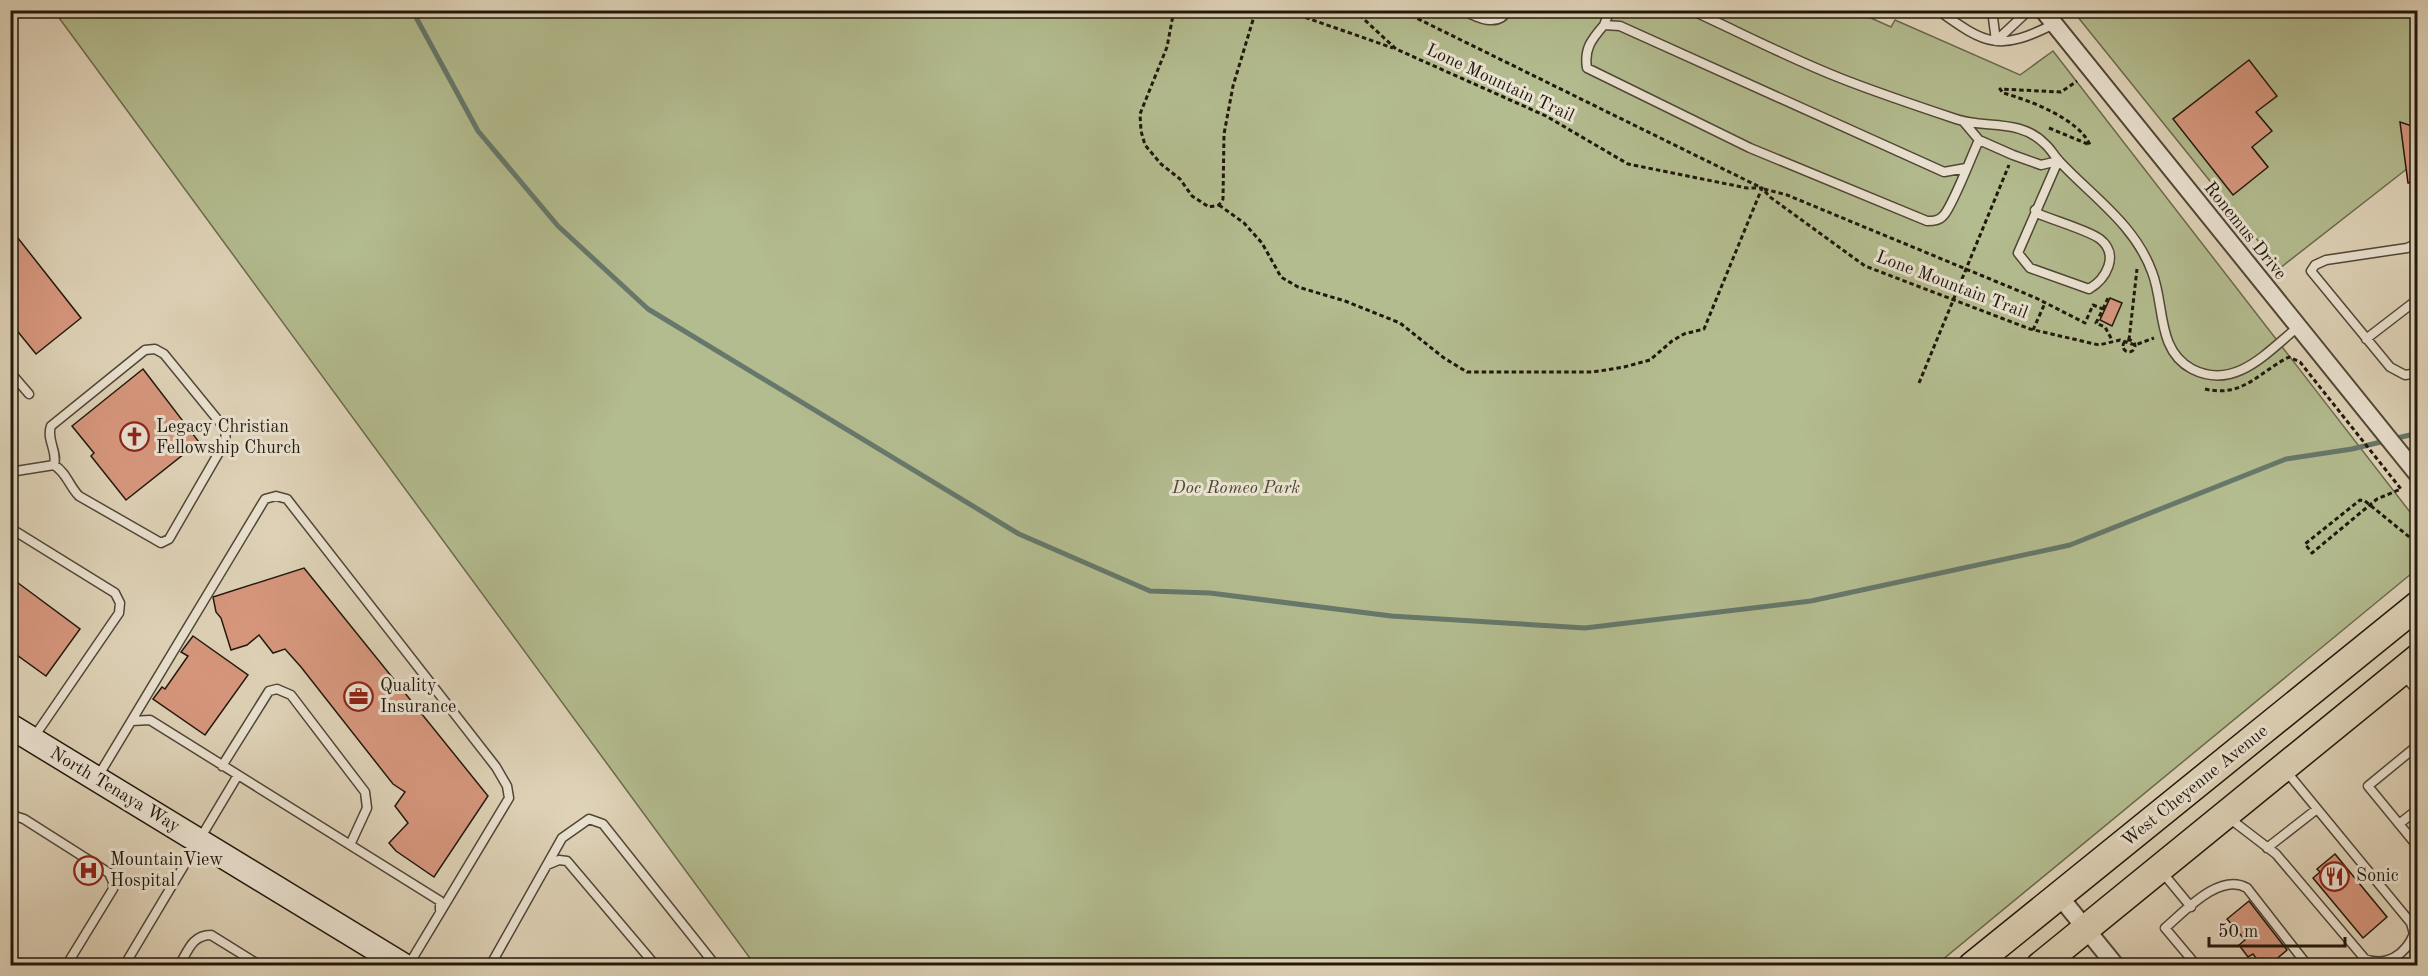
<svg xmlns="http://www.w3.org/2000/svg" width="2428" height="976" font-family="'Old Standard TT',serif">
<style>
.green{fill:#b3bc8f;stroke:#6a6a4e;stroke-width:1.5}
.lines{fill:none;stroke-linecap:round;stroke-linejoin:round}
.stream{stroke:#66786b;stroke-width:5}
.building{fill:#d8987f;stroke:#20180c;stroke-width:1.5}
.service-casing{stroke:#504737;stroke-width:11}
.minor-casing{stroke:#504737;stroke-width:20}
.secondary-casing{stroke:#20180c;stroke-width:27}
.primary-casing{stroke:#20180c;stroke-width:30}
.path{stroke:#20180c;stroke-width:3;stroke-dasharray:4.5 3;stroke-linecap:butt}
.service{stroke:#ebe3d2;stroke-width:8}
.minor{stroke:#ebe3d2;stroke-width:16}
.secondary{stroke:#ebe3d2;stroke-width:24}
.primary{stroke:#e0d4b9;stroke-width:27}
.path-bridge{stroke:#20180c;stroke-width:3;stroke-dasharray:4.5 3;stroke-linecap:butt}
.labels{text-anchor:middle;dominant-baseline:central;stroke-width:6;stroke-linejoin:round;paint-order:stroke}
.street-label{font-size:18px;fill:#20180c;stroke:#ebe3d2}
.poi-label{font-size:18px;fill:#20180c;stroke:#ebe3d2;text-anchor:start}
.park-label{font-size:18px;font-style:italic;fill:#4c4933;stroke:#ebe3d2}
</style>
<rect width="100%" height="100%" fill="#e0d4b9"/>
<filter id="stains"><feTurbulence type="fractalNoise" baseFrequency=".00333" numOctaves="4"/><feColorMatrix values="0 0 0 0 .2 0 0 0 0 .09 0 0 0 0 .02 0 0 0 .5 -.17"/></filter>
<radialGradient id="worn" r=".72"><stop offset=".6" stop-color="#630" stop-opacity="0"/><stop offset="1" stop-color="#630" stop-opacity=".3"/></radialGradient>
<path class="green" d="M1853,10L1891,27L1895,20L2020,75L2053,51L2417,521V569L1936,965H755L54,11Z
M2073,11H2417V161L2280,268Z"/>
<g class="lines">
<path class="stream" d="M412,10L478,131L558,226L648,309L1019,534L1150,591L1210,593L1391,616L1585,628L1811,601L2070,545L2286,459L2352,449L2418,433"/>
</g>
<path class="building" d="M2249,60L2277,96L2256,112L2272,131L2252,147L2268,167L2233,195L2173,119Z
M2400,122L2418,128V182L2408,183Z
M10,228L81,318L36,354L10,322Z
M2110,298L2122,303L2112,326L2100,320Z
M143,369L199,442L126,500L91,456L94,453L72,426Z
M304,568L488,796L434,877L396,851L389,843L408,823L395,806L405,792L393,784L301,667L285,649L273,653L259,635L247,645L231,650L221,618L216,612L213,597Z
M10,577L80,629L46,676L10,650Z
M193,636L248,675L205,735L153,699L162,687L165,689L188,656L181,652Z
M2335,854L2387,917L2363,938L2313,878L2320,872L2317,869Z
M2249,901L2287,950L2268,966H2262L2253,954L2248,957L2239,945L2245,940L2227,919Z"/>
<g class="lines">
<defs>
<path id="service" d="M1463,10C1477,18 1498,28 1508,10
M1691,10C1741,33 1789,58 1840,78C1878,93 1917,106 1956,119C1984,129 2020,118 2045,144C2051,149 2054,156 2060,162C2093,197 2135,225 2152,272C2165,304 2156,350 2192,369C2235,391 2267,352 2298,327
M1938,10C1987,46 2000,51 2054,24
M1992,10L1996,41
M1604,25L1610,10
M1996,41L2029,10
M1963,121L1979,140L2013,155L2041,165L2058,161
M1966,168L1944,172L1620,26L1604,25C1591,40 1584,49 1587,68L1750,148L1927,221C1933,221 1939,221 1944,215C1954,203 1971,157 1979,140
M2035,210L2039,214C2053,220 2090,231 2100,239C2120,255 2106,279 2089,289L2030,268L2018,253L2058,161
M2418,243L2407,248L2326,260L2315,265L2311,271L2390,367L2405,375L2418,373
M2366,339L2418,299
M10,372L29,394
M10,472L54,465C67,473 69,486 79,496L161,543L169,539L225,442L226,430L164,354L155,349L145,350L51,426C46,440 58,451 54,465
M10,528L115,593L120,603L119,613L34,737
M2403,674L2418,692
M132,721L150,720L440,901V910
M2418,745L2368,786L2418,847
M222,766L269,691L277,689L291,695L365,792L367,808L350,845
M97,778L265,499L276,496L287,499L496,767L507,786L509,798L408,966
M10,818L15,816L24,819L109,873L113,882V889L66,966
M2229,818L2276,854L2365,959C2387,967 2405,955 2414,934L2411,923L2286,771
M2399,824L2418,809
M2267,848L2317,809
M547,865L559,860L567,861L656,966
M2162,872L2191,907
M124,966L238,775
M179,966C188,951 192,935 211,935L261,966
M490,966L562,838L589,819L603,824L716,966
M2197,966L2165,928C2185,911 2220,872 2247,888L2308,966"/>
<path id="minor" d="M2043,10L2418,475
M2060,897L2116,966"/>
<path id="secondary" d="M10,726L404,966"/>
<path id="primary" d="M1972,966L2418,605
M2040,966L2418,658"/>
</defs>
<use href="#service" class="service-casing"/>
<use href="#minor" class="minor-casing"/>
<use href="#secondary" class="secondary-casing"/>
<use href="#primary" class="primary-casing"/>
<path class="path" d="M1174,10L1167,47L1140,114L1141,131L1145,145L1161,164L1180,179L1192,196L1209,207L1219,205L1223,199L1224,134L1233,86L1256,10
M1284,10L1393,48
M1354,10L1396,49L1546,116L1628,164L1747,188H1762L1770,197L1865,266L2030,329L2099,345L2120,340L2135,345L2154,338
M2049,128L2090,145C2079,119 2029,100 2003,93L2000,89L2061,92L2077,81
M1764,189L1787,195L2036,298L2085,323L2093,305L2103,309L2096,323L2105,327L2112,340
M1219,205L1244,223L1262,243L1281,277L1298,287L1345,301L1400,323L1444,358L1467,372H1593L1624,367L1650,360L1672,341L1684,334L1704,329L1762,188L1400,10
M2103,309L2108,298
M2033,330L2045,303
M2129,340L2137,269
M2123 346a6 6 0 1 1 12 0a6 6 0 1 1-12 0Z
M1919,383L2009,165
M2205,389C2243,398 2259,372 2289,357L2300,362L2401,489L2377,499L2312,553L2305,544L2360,500L2365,501"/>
<use href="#service" class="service"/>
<use href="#minor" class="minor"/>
<use href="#secondary" class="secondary"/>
<use href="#primary" class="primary"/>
<path class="path-bridge" d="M2365,501L2418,544"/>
</g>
<defs>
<symbol id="church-ring" viewBox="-11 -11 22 22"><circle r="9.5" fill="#ebe3d2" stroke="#8f2418" stroke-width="1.5"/><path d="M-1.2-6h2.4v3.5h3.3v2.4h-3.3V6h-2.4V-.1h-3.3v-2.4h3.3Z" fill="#8f2418"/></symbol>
<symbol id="office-ring" viewBox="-11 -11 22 22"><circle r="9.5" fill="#ebe3d2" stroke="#8f2418" stroke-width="1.5"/><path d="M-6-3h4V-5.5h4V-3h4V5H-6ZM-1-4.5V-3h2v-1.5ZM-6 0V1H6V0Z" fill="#8f2418"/></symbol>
<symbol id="hospital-ring" viewBox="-11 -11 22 22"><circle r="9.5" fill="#ebe3d2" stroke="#8f2418" stroke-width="1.5"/><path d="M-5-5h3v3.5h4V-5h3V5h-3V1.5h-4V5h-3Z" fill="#8f2418"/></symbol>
<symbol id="restaurant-ring" viewBox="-11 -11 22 22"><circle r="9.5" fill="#ebe3d2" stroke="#8f2418" stroke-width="1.5"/><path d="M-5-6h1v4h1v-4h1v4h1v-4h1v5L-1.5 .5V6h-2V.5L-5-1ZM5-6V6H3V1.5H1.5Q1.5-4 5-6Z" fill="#8f2418"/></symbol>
</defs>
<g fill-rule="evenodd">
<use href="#church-ring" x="118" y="420" width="33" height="33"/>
<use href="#office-ring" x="342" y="680" width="33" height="33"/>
<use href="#hospital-ring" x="72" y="854" width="33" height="33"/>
<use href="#restaurant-ring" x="2318" y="860" width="33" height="33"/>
</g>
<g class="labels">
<g class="street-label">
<text transform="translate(1500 83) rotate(25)">Lone Mountain Trail</text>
<text transform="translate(2245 231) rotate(51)">Ronemus Drive</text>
<text transform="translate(1952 285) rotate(21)">Lone Mountain Trail</text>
<text transform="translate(2195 786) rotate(-39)">West Cheyenne Avenue</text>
<text transform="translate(115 790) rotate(31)">North Tenaya Way</text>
</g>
<g class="poi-label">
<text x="156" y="427">Legacy Christian<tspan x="156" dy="21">Fellowship Church</tspan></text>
<text x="380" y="686">Quality<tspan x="380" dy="21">Insurance</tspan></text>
<text x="110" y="860">MountainView<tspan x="110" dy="21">Hospital</tspan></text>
<text x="2356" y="876">Sonic</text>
</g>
<g class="park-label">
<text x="1236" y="488">Doc Romeo Park</text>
</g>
</g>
<rect width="2428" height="976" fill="none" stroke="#e0d4b9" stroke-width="36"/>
<rect x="12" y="12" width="2404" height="952" fill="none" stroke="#20180c" stroke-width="3"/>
<rect x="18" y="18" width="2392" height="940" fill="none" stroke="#20180c" stroke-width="1.5"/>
<path d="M2209 937v9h136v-9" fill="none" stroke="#20180c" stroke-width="3"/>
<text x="2218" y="937" font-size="18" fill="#20180c" stroke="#ebe3d2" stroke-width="4.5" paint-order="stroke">50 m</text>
<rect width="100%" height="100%" filter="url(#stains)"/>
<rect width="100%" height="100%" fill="url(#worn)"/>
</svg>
